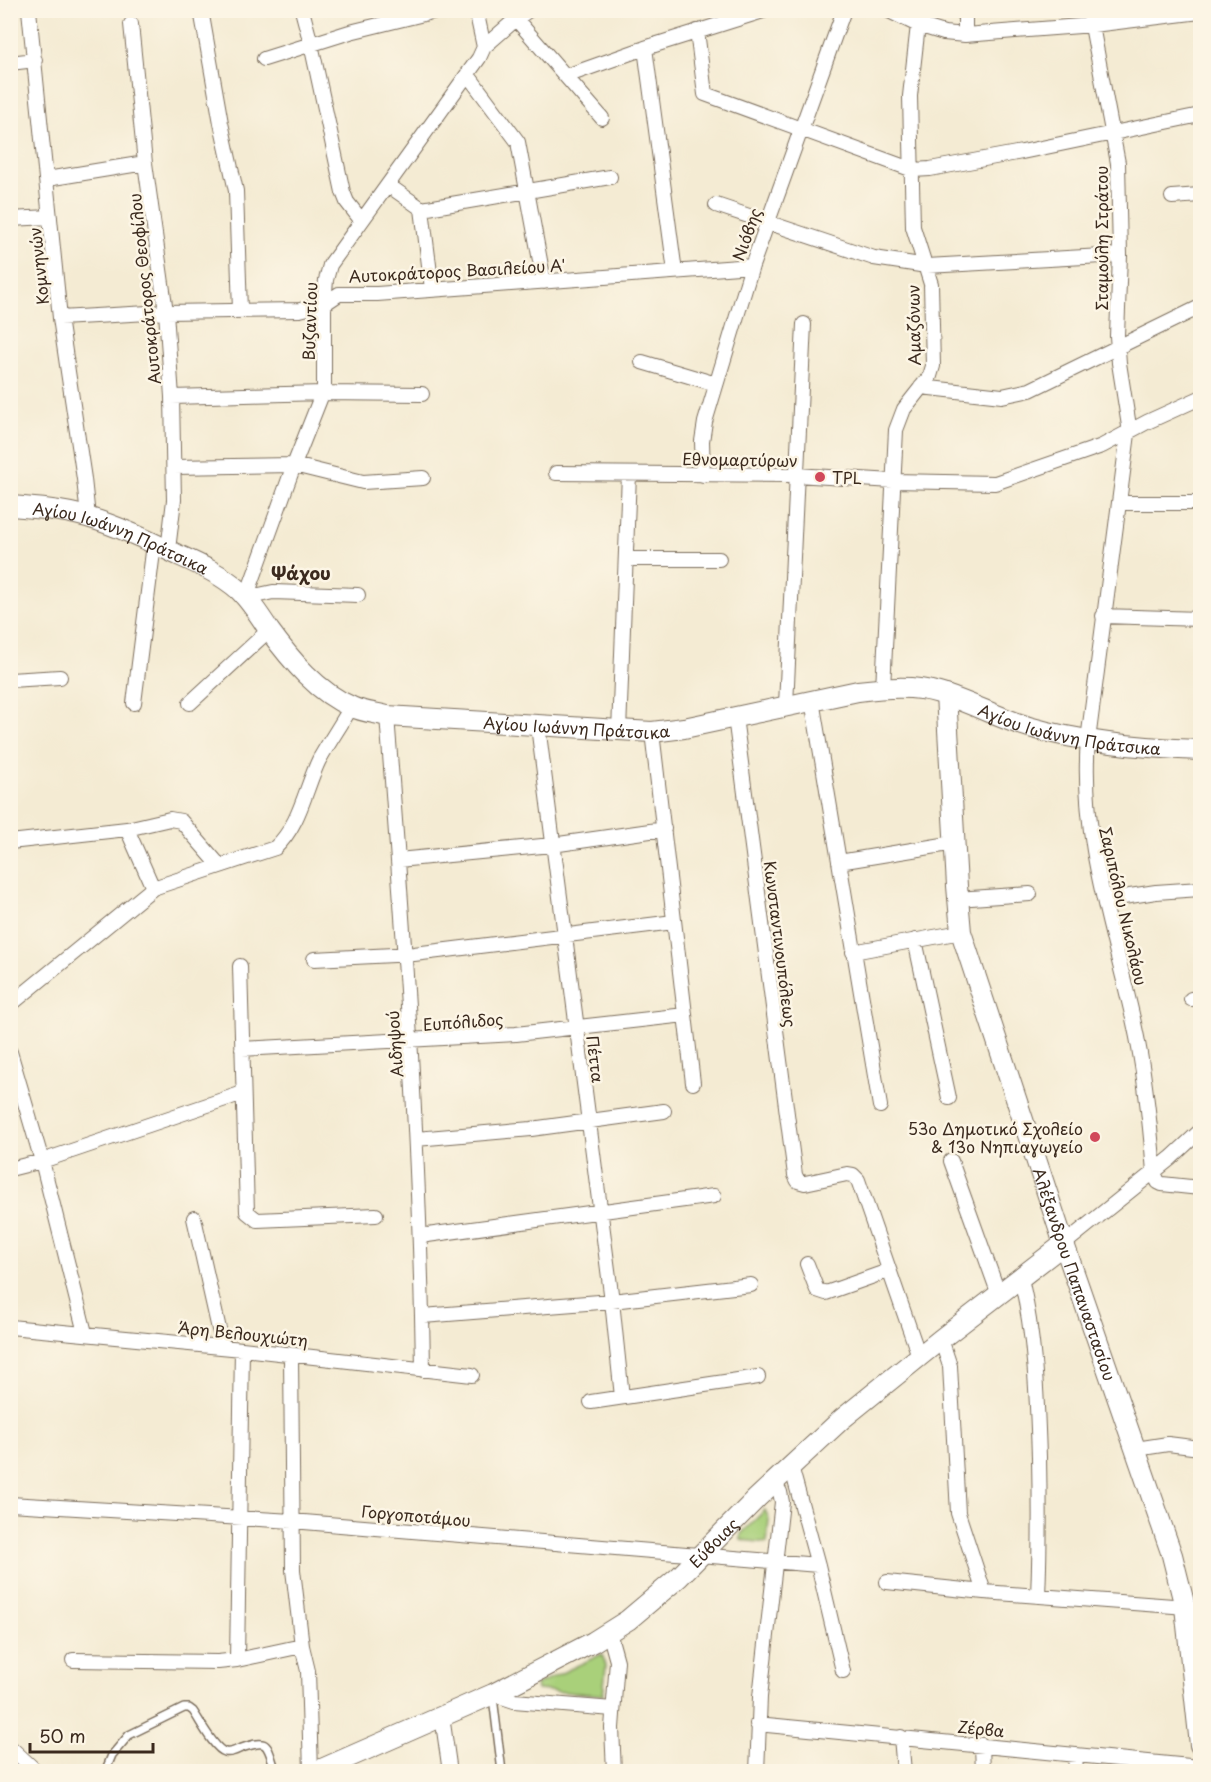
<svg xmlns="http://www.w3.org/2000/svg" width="1211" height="1782" font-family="'Playpen Sans',sans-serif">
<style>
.green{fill:#a9d07a;stroke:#727d4c;stroke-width:1.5}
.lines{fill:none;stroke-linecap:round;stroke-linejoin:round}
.lane-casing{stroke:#7c6e5d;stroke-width:10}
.street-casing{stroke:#7c6e5d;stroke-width:16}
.secondary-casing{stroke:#7c6e5d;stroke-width:22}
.lane{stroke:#fff;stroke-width:7}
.street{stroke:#fff;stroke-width:14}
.secondary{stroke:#fff;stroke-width:20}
.poi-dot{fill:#d1495b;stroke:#fcf5e5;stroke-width:2}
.labels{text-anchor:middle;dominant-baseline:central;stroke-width:5;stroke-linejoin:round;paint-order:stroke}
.street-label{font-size:16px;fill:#3b2a1e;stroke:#fcf5e5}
.poi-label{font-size:16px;fill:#3b2a1e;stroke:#fcf5e5;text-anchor:start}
.neighbourhood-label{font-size:18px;font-weight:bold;fill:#3b2a1e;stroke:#fcf5e5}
</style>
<rect width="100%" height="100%" fill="#fcf5e5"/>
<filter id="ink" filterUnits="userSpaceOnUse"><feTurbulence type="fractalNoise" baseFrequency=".0167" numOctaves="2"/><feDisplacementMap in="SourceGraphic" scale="12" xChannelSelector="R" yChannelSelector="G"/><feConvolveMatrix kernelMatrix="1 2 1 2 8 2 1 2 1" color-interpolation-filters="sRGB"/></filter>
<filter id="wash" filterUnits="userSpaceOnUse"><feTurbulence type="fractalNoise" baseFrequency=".008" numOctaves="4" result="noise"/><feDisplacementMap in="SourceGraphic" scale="24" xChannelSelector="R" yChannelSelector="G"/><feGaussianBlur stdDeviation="1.35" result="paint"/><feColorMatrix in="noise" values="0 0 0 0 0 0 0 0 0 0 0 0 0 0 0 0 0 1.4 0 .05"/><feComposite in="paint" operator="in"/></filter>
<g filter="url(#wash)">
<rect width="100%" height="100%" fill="#f4ebd3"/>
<path class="green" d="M765,1510L769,1519L767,1543L741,1540V1534Z
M602,1654L606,1666L603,1695L537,1690L536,1685Z"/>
</g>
<g filter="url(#ink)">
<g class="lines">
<defs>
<path id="lane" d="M493,1697L502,1772
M105,1772L112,1755L129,1735L184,1708H189L193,1711C200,1721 214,1749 225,1752C230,1753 235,1751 239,1749C270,1738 266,1743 276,1772"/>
<path id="street" d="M29,10L60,318L84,479L88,517
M201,10L221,123L236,191L240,311
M302,10L311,44L343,192L347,202L361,220
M887,10L918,25L944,33L965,35L1093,25L1200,12
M1089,10L1118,163L1120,255L1117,336L1119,363L1129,426L1088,740C1080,838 1113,928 1134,1023C1145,1072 1150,1122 1154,1172L1158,1182L1162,1184L1200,1188
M516,19L602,118
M131,24L145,163L166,312L172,397L174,500L168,550
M697,31L705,94L913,170L930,169L1022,152L1200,115
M965,35V10
M484,47L516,19L529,10
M645,48L675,272
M264,59L350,32L440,10
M10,63L35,60
M468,75L518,142L544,282
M566,76L645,48L766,10
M47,179L145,163
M388,185L422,209L610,177
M1172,197L1200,195
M716,205L874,258L927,266L1120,255
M422,209L432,289
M10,219L50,217
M60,318L166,312L300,310L324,304L339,294H377L752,266
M642,362L716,384
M921,387L1002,396L1030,390L1200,307
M172,397L323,393L422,394
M174,467L294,465L363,482L423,478
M556,473L796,475L893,481L995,483L1102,446L1147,422L1200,398
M703,475L702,441L705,422L752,266L844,10
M1119,503H1200
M626,559H719
M246,598L294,465L324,389V304L326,280L330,265L479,58L484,47L476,10
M246,598L273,592L358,595
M1103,616L1200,619
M10,680L60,677
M883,688L896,430L904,409L930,376L933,366L931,284L913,227L910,96L918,25
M812,700L880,1106
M134,703L154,544
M190,703L269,630
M786,705L804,324
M387,716C404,933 420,1151 423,1370
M735,717L795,1175L798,1181L805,1183L847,1174L853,1175L858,1180L919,1356
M538,726L612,1301L622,1397
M619,731L629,474
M652,732L693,1083
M127,829L153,888
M10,842L127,829L170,819L181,821L219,865
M398,860L552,845L664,829
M839,862L955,843
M957,899L1030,894
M1104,900L1156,892L1200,889
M915,940L949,1098
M853,952L961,932
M314,959L414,954L674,922
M240,966L247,1212L257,1220L376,1215
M1191,999L1200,998
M10,1005L153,888L275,848C300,825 305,789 319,760C329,742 341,725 351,707
M242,1049L516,1034L685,1015
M10,1052L42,1161L85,1333
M416,1139L531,1129L664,1111
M951,1161L999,1295
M10,1169L42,1161L243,1093
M194,1218L223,1347
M420,1236L714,1196
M1064,1244L1171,1158L1200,1131
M807,1264L817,1290L826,1293L888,1271
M1021,1278C1035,1338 1037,1396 1039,1457C1040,1504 1040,1550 1038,1596
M423,1316L612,1301L751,1285
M10,1327L242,1349L472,1375
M941,1339L950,1366L958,1513L984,1592
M291,1356L293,1570L302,1646L308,1671L311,1772
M591,1402L758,1377
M1136,1449L1168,1444L1200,1448
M791,1466L818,1565L843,1671
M10,1504L292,1521L818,1565
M887,1582L984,1592L1200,1608
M609,1632L617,1661L612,1728L614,1772
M73,1660L218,1662L237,1660L302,1646
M237,1660L242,1349
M493,1694L514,1701L613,1709
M442,1716L450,1772
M757,1724L1200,1767
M901,1737L904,1772
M982,1745L983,1772
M10,1747L37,1772
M1075,1755L1076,1772
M757,1772L760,1697L782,1502L780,1492L774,1482"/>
<g id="secondary">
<path id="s1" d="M10,506C36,508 63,510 87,517C118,526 147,540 176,554C198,564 221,574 239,590C251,602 260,616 269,630C290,659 318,693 352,707C363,712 376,713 387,716L652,732L684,728L858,691C884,688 913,685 939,693C970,702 998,718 1029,727C1084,743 1143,748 1200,750"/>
<path id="s2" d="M946,695L957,886L961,932L1064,1244L1172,1555L1185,1607L1200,1745"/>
<path id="s3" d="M315,1772L493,1694L593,1642L628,1620L679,1577L757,1498L842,1419L941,1339L1064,1244"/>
</g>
</defs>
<use href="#lane" class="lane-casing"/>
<use href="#street" class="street-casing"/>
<use href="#secondary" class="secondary-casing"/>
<use href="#lane" class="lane"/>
<use href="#street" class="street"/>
<use href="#secondary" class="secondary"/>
</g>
</g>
<g class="poi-dot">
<circle cx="820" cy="477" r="6"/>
<circle cx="1095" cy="1137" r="6"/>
</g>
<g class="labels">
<g class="street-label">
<text transform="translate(746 234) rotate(-70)">Νιόβης</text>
<text transform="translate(1101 238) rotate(-90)">Σταμούλη Στράτου</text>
<text transform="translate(38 266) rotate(-96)">Κομνηνών</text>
<text transform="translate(457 270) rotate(-3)">Αυτοκράτορος Βασιλείου A'</text>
<text transform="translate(144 289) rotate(-96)">Αυτοκράτορος Θεοφίλου</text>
<text transform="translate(309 321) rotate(-88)">Βυζαντίου</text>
<text transform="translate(913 325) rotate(-91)">Αμαζόνων</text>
<text transform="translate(740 459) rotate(1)">Εθνομαρτύρων</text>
<text stroke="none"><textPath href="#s1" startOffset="116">Αγίου Ιωάννη Πράτσικα</textPath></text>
<text stroke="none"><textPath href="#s1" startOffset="638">Αγίου Ιωάννη Πράτσικα</textPath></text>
<text stroke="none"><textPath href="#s1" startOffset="1142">Αγίου Ιωάννη Πράτσικα</textPath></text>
<text transform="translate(1124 906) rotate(77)">Σαριπόλου Νικολάου</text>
<text transform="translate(781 944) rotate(83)">Κωνσταντινουπόλεως</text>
<text transform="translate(463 1021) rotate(-4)">Ευπόλιδος</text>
<text transform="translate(394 1044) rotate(-94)">Αιδηψού</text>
<text transform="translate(596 1059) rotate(83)">Πέττα</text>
<text stroke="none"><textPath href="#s2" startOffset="598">Αλέξανδρου Παπαναστασίου</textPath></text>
<text transform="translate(243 1333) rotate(6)">Άρη Βελουχιώτη</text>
<text transform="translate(416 1515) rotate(5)">Γοργοποτάμου</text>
<text stroke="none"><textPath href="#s3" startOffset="464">Εύβοιας</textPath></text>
<text transform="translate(981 1728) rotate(6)">Ζέρβα</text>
</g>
<g class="poi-label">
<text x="832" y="477">TPL</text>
<text x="1083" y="1128" text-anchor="end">53ο Δημοτικό Σχολείο<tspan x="1083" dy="18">&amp; 13ο Νηπιαγωγείο</tspan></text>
</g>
<g class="neighbourhood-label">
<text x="301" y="572">Ψάχου</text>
</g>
</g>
<rect width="1211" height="1782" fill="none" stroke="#fcf5e5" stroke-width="36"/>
<path d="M30 1743v9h123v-9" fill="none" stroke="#3b2a1e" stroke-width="3"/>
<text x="39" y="1743" font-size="18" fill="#3b2a1e" stroke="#fcf5e5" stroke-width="4.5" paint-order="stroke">50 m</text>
</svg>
